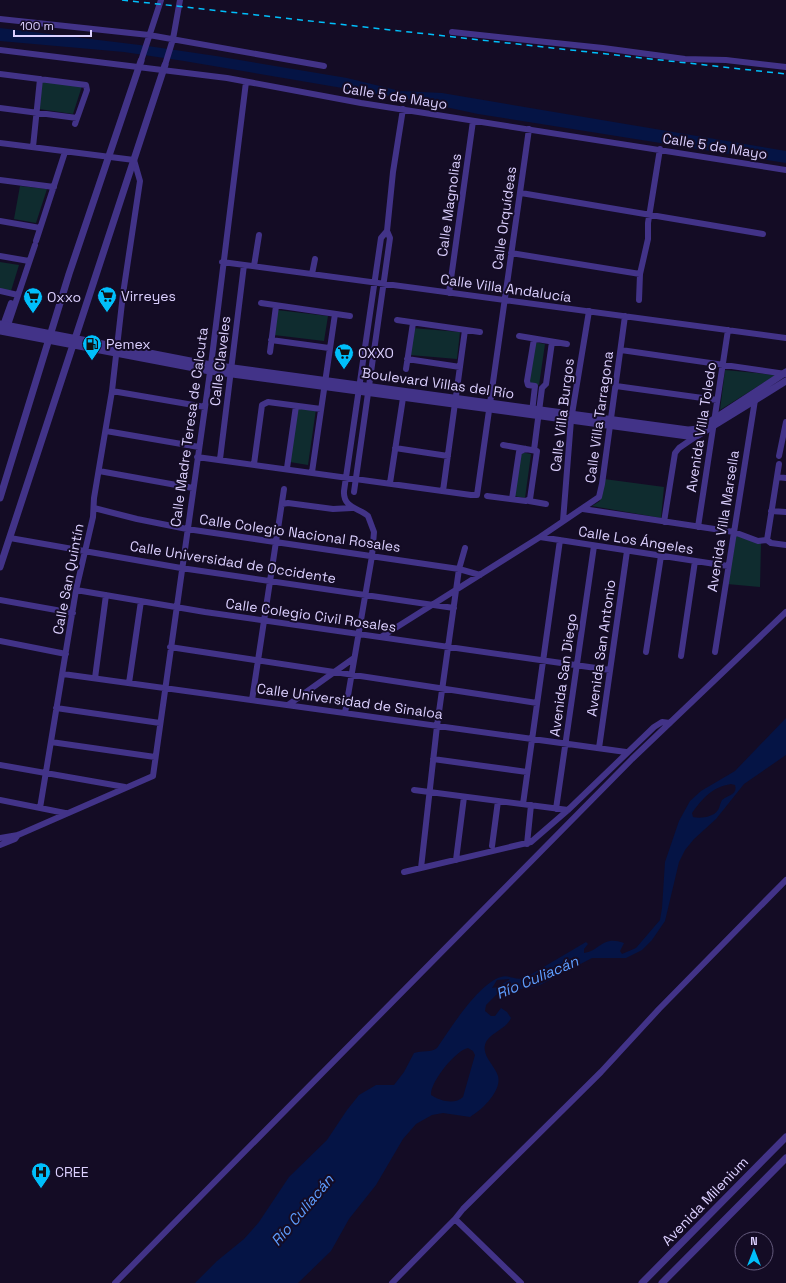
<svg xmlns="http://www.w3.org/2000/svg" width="786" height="1283" font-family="'Space Grotesk',sans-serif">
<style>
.green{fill:#0f2c2f}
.water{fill:#051445;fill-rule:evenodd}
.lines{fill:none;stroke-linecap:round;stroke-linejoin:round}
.minor{stroke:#423388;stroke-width:6}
.tertiary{stroke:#423388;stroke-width:7}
.rail{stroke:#00bffb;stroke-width:1.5;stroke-dasharray:6 5;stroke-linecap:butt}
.labels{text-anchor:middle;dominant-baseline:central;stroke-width:4;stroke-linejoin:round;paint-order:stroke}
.street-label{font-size:14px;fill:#dcd0ff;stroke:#140c25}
.poi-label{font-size:14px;fill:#dcd0ff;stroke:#140c25;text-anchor:start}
.water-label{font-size:15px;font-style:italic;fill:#5e9eff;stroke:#140c25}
</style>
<rect width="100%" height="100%" fill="#140c25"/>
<path class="green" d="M42,81L82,86L73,114L39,109Z
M20,186L47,189L36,223L14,219Z
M0,262L19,265L11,291L0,289Z
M277,310L328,316L324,341L274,335Z
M412,328L460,332L457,359L410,355Z
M533,342L545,344L539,385L527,383Z
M725,370L776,375L720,410Z
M298,407L316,409L308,465L290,462Z
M520,452L531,454L525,498L514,496Z
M604,479L664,487L661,518L592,506L600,501Z
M735,534L761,543L760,587L727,584Z"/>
<path class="water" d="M0,28L148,46L216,56L347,78L400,91L442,93L786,151V163L478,114L413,100L184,61L124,52L0,41Z
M786,718V755L744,784L716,819L694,839L685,850L679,862L665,921L652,940L642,950L626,958H592L540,985L528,988L503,991L497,994L486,1005L485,1011L491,1016H495L501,1008L507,1012L511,1018C506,1030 488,1033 485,1045C482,1056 495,1066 498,1076C502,1091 482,1110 470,1117L443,1113L432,1115L416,1124L403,1139L376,1185L349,1219L331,1251L298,1283H195L217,1261L244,1239L259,1222L289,1177L327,1140L347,1110L359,1095L376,1085H394L404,1072L414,1053C422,1050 431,1053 437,1048C450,1029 479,983 501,977C509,974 514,981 525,978L586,942L588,944L584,949V953C600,951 602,935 624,943L620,951L622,954L636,948L660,920L662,908L665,862L679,821L690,801L701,791L735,771ZM731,784L735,785C738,795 728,795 722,800C720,803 720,807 718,810C714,817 700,819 693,817L692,813C703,798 712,787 731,784ZM510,979L498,987L492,988L497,980ZM468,1048L473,1051L475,1055L463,1097C455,1105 440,1101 431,1095C430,1082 456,1050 468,1048Z"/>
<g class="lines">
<path class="minor" d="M0,19L149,35L324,66
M452,32L603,48L685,59L726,60L786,67
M0,50L227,78L361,103L786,170
M141,61L161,0
M165,65L173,39L180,0
M0,74L86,85L87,90L75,124
M0,108L77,118
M0,143L134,160L140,181L123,294L112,391L94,498L93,517L76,590L40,808
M33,147L40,79
M0,180L54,187
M521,193L763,234
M0,221L40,228
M36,241L65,152
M511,253L640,274
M0,256L29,261
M222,262L786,338
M254,266L259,235
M312,274L315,259
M0,291L18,295
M449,293L473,121
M639,300L640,274L648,239V223L660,149
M261,303L350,316
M397,320L480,332
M2,328L11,303
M7,328L35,245
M519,336L567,344
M271,340L329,348
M621,350L786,374
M270,352L276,306
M407,359L460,367
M406,369L413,323
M616,386L717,400
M112,391L205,407
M532,412L535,386L528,385L527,381L534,339
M106,431L199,447
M395,448L448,456
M534,450L542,388L546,384L552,342
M779,456L786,422
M197,457L471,495H477L529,129
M220,459L244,265
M254,464L262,405L268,402L321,409
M287,468L296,406
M99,471L193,488
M312,472L335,314
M777,477L786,478
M390,483L403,398
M443,491L465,330
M354,492L390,238L387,231L393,172L403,109
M487,496L526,501L530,499L537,451L503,445
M512,499L519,452L525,449
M529,501L546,504
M282,504L288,503L333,509L352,508
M94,508L137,519L187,529L459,569L480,575
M583,509L734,532L758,541L767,540
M771,511L786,512
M563,521L571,420L589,311
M664,522L675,453L679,448L695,437
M698,527L728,330
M540,537L728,566
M10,538L181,568L454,608
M767,540L779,464
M767,540L771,543L786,545
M76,590L205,612L610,670
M0,600L73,613
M381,637L540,537L599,497L602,484L625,316
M0,641L66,654
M170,647L537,703
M646,652L661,556
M715,652L755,400L753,398
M681,656L695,561
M63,674L626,752
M95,678L106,595
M129,683L141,601
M252,700L284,489
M288,705L354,658
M56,708L160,723
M345,713L372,556L374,532L368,516C359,508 343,508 344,491L381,238L387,231
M51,742L155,757
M599,748L627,551
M433,759L527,772
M0,765L125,787
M414,790L568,810
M0,800L65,813
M523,804L560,540
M556,809L594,546
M0,838L18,835L153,776L211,365L246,82
M527,844L531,805
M0,845L15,839L18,835
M492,846L498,801
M456,860L464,797
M421,868L437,726L459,569L465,548
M404,872L531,842L568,810L654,727L662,722L670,723
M455,1219L521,1283
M115,1283L632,759L786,612
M392,1283L455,1219L463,1209L601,1072L659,1009L786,880"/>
<path class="tertiary" d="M0,324L211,365L688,430L699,429L786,372
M0,331L210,371L695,437L786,381
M0,498L69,274L141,61
M0,567L165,65
M642,1283L786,1137
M662,1283L786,1158"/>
<path class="rail" d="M122,0L786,74"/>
</g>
<defs>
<symbol id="supermarket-pin" viewBox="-11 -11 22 30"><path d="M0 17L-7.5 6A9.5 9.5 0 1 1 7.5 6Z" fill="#00bffb" stroke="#140c25"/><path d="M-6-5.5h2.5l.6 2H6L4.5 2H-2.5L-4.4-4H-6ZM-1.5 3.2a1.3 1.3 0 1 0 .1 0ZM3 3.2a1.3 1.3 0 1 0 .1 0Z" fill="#111"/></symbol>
<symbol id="fuel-pin" viewBox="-11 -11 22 30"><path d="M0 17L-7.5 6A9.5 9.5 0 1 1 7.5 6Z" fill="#00bffb" stroke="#140c25"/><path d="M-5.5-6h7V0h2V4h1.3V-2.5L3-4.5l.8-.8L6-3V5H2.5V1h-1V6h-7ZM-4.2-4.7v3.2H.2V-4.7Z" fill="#111"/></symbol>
<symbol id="hospital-pin" viewBox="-11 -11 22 30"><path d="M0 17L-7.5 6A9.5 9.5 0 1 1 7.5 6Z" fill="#00bffb" stroke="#140c25"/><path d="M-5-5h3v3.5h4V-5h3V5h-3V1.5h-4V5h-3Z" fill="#111"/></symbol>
</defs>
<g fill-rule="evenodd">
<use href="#supermarket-pin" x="96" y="285" width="22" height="30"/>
<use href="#supermarket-pin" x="22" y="286" width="22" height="30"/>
<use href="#fuel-pin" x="81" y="333" width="22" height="30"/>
<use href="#supermarket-pin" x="333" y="342" width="22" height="30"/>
<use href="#hospital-pin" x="30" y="1161" width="22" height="30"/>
</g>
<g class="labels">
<g class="street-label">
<text transform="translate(395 96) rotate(9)">Calle 5 de Mayo</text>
<text transform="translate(715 146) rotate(9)">Calle 5 de Mayo</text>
<text transform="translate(449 205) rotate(-82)">Calle Magnolias</text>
<text transform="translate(504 218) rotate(-82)">Calle Orquídeas</text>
<text transform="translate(506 288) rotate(8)">Calle Villa Andalucía</text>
<text transform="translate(220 361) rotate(-83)">Calle Claveles</text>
<text transform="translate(438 383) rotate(8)">Boulevard Villas del Río</text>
<text transform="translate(562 415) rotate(-83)">Calle Villa Burgos</text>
<text transform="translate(599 417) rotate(-82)">Calle Villa Tarragona</text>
<text transform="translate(189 427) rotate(-82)">Calle Madre Teresa de Calcuta</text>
<text transform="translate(701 427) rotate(-81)">Avenida Villa Toledo</text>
<text transform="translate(723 521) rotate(-81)">Avenida Villa Marsella</text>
<text transform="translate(300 533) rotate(8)">Calle Colegio Nacional Rosales</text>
<text transform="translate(636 540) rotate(9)">Calle Los Ángeles</text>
<text transform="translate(233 562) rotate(9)">Calle Universidad de Occidente</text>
<text transform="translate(68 579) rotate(-79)">Calle San Quintín</text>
<text transform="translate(311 615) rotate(8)">Calle Colegio Civil Rosales</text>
<text transform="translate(601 648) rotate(-82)">Avenida San Antonio</text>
<text transform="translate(563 675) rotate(-82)">Avenida San Diego</text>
<text transform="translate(350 701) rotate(8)">Calle Universidad de Sinaloa</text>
<text transform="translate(705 1201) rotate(-46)">Avenida Milenium</text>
</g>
<g class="poi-label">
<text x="121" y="296">Virreyes</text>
<text x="47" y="297">Oxxo</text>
<text x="106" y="344">Pemex</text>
<text x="358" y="353">OXXO</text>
<text x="55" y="1172">CREE</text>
</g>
<g class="water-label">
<text transform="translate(537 977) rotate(-23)">Río Culiacán</text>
<text transform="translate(302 1210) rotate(-50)">Río Culiacán</text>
</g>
</g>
<g transform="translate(754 1251)"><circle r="19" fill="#140c25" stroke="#645a7c"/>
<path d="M0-3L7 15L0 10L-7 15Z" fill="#00bffb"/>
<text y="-6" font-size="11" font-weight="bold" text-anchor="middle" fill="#dcd0ff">N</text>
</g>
<path d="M14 30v6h77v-6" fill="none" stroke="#dcd0ff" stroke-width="2"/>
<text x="20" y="30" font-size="12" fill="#dcd0ff" stroke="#140c25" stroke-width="3" paint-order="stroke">100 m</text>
</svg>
